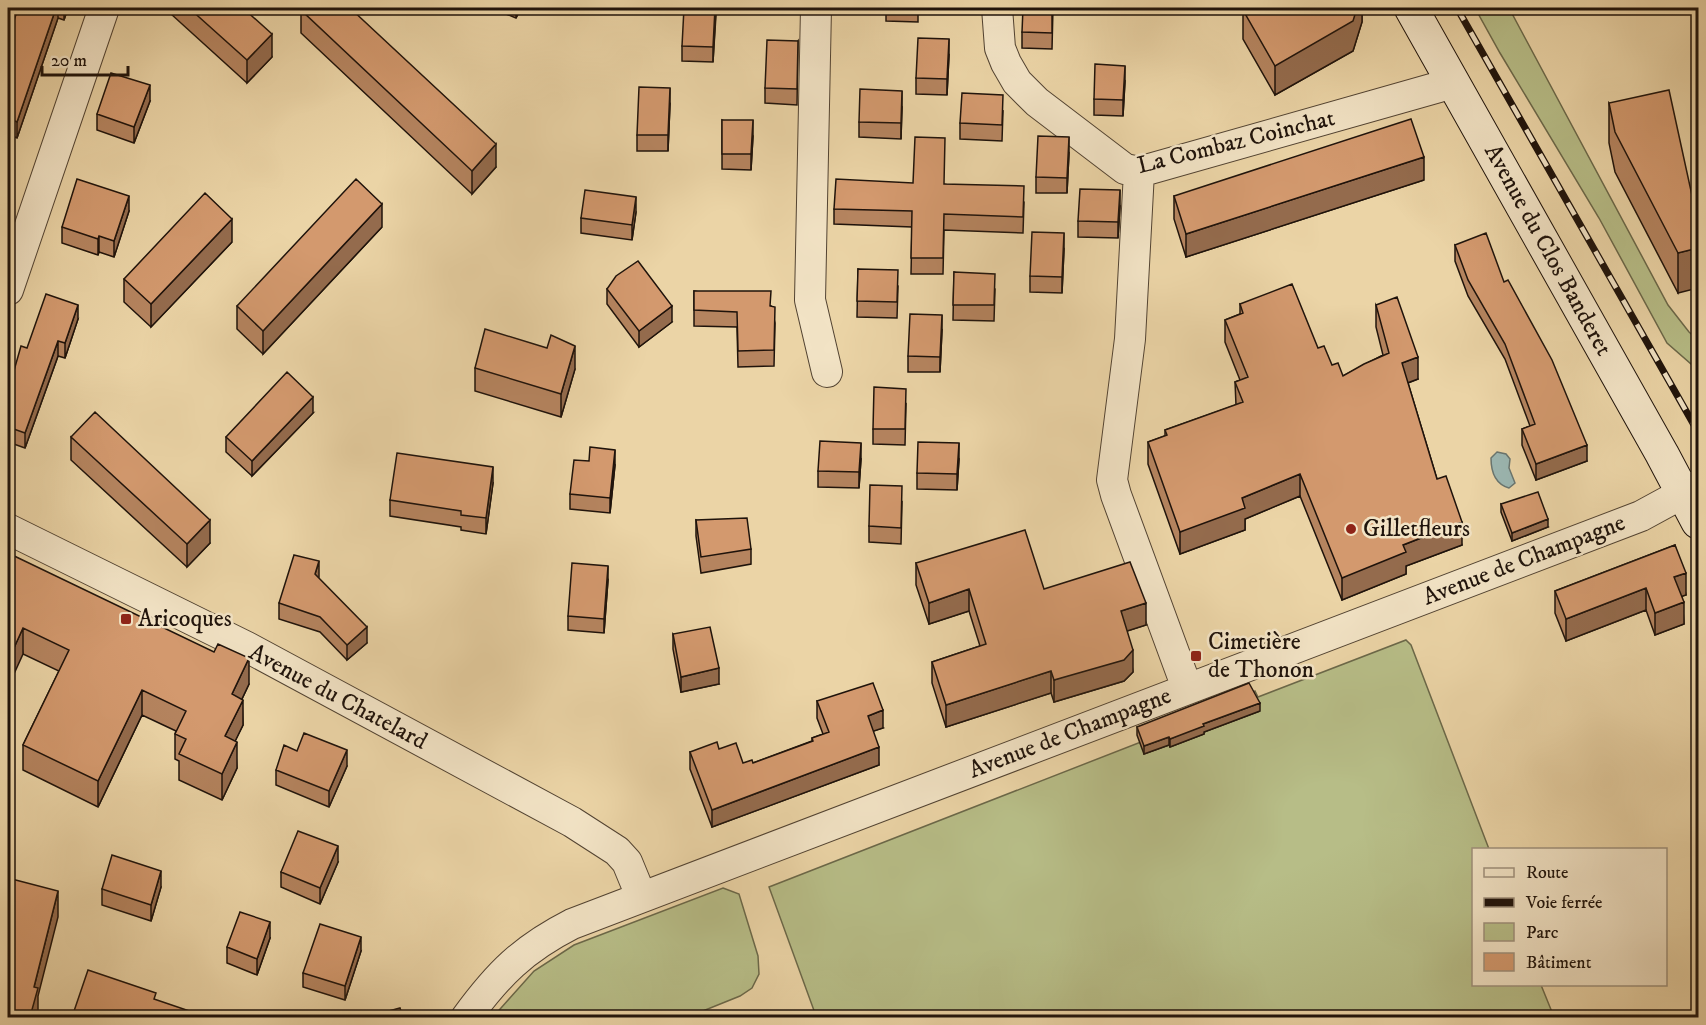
<svg xmlns="http://www.w3.org/2000/svg" width="1706" height="1025" font-family="'IM FELL DW Pica',serif">
<style>
.green{fill:#b7bd87;stroke:#6b6849;stroke-width:1.5}
.water{fill:#9bb6b1;stroke:#69756f;stroke-width:1.5}
.lines{fill:none;stroke-linecap:round;stroke-linejoin:round}
.street-casing{stroke:#524332;stroke-width:32}
.secondary-casing{stroke:#1f130b;stroke-width:35}
.street{stroke:#f2e3c5;stroke-width:30}
.secondary{stroke:#f2e3c5;stroke-width:33}
.rail-casing{stroke:#1f130b;stroke-width:7}
.rail{stroke:#f2e3c5;stroke-width:4.5;stroke-dasharray:14;stroke-linecap:butt}
.wall{fill:#b5845f;stroke:#1f130b;stroke-width:1.5}
.shaded-wall{fill:#946b4d;stroke:#1f130b;stroke-width:1.5}
.building{fill:#d3996e;stroke:#1f130b;stroke-width:1.5}
.poi-dot{fill:#8f2418;stroke:#f2e3c5;stroke-width:2}
.labels{text-anchor:middle;dominant-baseline:central;stroke-width:5;stroke-linejoin:round;paint-order:stroke}
.street-label{font-size:24px;fill:#1f130b;stroke:#f2e3c5}
.poi-label{font-size:24px;fill:#1f130b;stroke:#f2e3c5;text-anchor:start}
</style>
<rect width="100%" height="100%" fill="#ebd4a6"/>
<filter id="stains"><feTurbulence type="fractalNoise" baseFrequency=".00333" numOctaves="4"/><feColorMatrix values="0 0 0 0 .2 0 0 0 0 .09 0 0 0 0 .02 0 0 0 .5 -.17"/></filter>
<radialGradient id="worn" r=".72"><stop offset=".6" stop-color="#630" stop-opacity="0"/><stop offset="1" stop-color="#630" stop-opacity=".3"/></radialGradient>
<path class="green" d="M1475,8H1509L1668,305L1689,332L1698,340V370L1667,343L1599,218L1500,53Z
M1406,640L1411,645L1489,849L1474,850V984L1541,985L1554,1017H813L816,1016L769,887L1164,733L1255,691L1258,697Z
M723,888L739,894L758,956L759,974L752,988L740,996L688,1017H493L534,971L574,945Z"/>
<path class="water" d="M1497,452L1506,454L1510,459L1509,468L1515,483L1509,488C1495,484 1491,472 1491,458Z"/>
<g class="lines">
<defs>
<path id="street" d="M816,8L810,300L827,372
M997,8L1000,48L1006,63L1017,82L1037,102L1125,169L1139,172L1453,83
M1139,172L1130,339L1112,480L1116,495L1187,688
M8,290L104,8
M8,529L247,647L572,822L617,851L627,862L641,896
M466,1018C498,974 523,949 572,924L1641,516L1698,485"/>
<path id="secondary" d="M1411,8L1662,454L1698,522"/>
</defs>
<use href="#street" class="street-casing"/>
<use href="#secondary" class="secondary-casing"/>
<use href="#street" class="street"/>
<use href="#secondary" class="secondary"/>
<defs>
<path id="rail" d="M1457,8L1698,432"/>
</defs>
<use href="#rail" class="rail-casing"/>
<use href="#rail" class="rail"/>
</g>
<path class="wall" d="M18,8H68L64,20L58,18L17,138L8,134V40Z
M171,8H243L272,57L247,83L171,14Z
M491,8H521L516,18Z
M716,8L713,62L682,61V46Z
M886,8H918V22L886,21Z
M1053,8L1052,49L1022,48V32Z
M1362,8V22L1353,51L1275,95L1243,39V10Z
M301,10L496,167L472,194L301,33Z
M798,41L797,105L765,103V88Z
M949,55L947,95L916,94V78Z
M1125,81L1123,116L1094,115V99Z
M150,101L134,143L97,130V114Z
M1609,103L1698,223L1678,293L1615,172L1609,143Z
M670,104L668,151H637V135Z
M902,107L901,139L859,137V122Z
M1003,111L1002,141L960,139V123Z
M722,120L753,136L751,170L722,169Z
M1069,153L1067,193H1036V177Z
M1424,180L1186,257L1174,219V196Z
M944,184L1024,202L1023,233L944,230L943,274H911L912,227L834,224V209Z
M1120,206L1118,238L1078,237V221Z
M129,211L114,257L99,252L98,255L62,243V227Z
M636,212L632,240L581,233V218Z
M382,227L263,354L237,329V306Z
M232,242L151,327L124,302V279Z
M1455,245L1504,282L1587,461L1536,480L1522,445V429L1530,426L1505,359L1468,296L1455,261Z
M1064,249L1062,293L1030,292V276Z
M858,269L898,286L897,318L857,317Z
M954,272L995,289L994,321L953,320Z
M607,289L672,322L639,347L607,304Z
M694,291L771,306L775,323L774,366L738,367L737,327L694,326Z
M1240,304L1318,348L1332,365L1343,376L1383,355L1376,327V305L1418,379L1408,383L1437,479L1462,545L1406,566V574L1342,600L1300,496L1245,519V530L1180,554L1148,464V442L1165,436V430L1236,405L1235,382L1240,380L1225,342V320L1240,314Z
M78,319L65,358L58,356L25,448L8,442V381L27,348Z
M942,330L940,372H908V356Z
M547,348L575,369L561,417L475,391V368Z
M906,404L905,445L873,444V429Z
M313,413L252,476L226,452V437Z
M71,437L210,543L187,567L71,460Z
M861,459L859,488L818,487V471Z
M959,459L957,490L917,489V473Z
M589,461L615,465L610,513L570,509V494Z
M493,483L486,534L461,530V527L390,516V500Z
M902,502L901,544L869,542V526Z
M1501,504L1548,527L1512,541L1501,512Z
M696,520L751,549V564L701,573L696,536Z
M1675,545L1686,595L1682,596L1684,624L1655,635L1646,610L1566,641L1555,613V591Z
M8,553L249,684L242,699L243,725L235,741L237,768L222,800L179,780V761L175,759V734L176,731L142,715L98,807L23,770V745L59,671L23,654Z
M916,563L1044,589L1146,625L1127,631L1133,672L1124,681L1054,702L1051,693L946,727L932,683V662L980,646L969,611L929,624L916,585Z
M318,578L367,643L347,660L320,632L279,619V603Z
M608,580L604,633L568,630V616Z
M673,634L719,684L681,692L673,649Z
M817,701L883,728L873,731L879,765L712,827L690,769V752L743,763H753L812,741V738L823,734L817,718Z
M1260,711L1204,732V734L1170,747L1169,745L1144,754L1137,735V727Z
M297,751L347,766L329,807L276,785V770Z
M338,862L320,904L281,887V872Z
M161,887L151,921L102,905V889Z
M270,938L257,975L227,963V947Z
M361,951L345,1000L303,987V973Z"/>
<path class="shaded-wall" d="M56,8H58V18L17,138V122Z
M64,8H68L64,20Z
M516,8H521L516,18Z
M715,8L716,15L713,62V47Z
M1357,8H1362V22L1353,51L1275,95V66Z
M272,34V57L247,83V60Z
M949,39V55L947,95V79Z
M1125,66V81L1123,116V100Z
M150,85V101L134,143V127Z
M670,88V104L668,151V135Z
M902,91V107L901,139V123Z
M753,120V136L751,170V154Z
M1069,137V153L1067,193V178Z
M496,144V167L472,194V171Z
M1424,157V180L1186,257V234Z
M1120,190V206L1118,238V222Z
M129,196V211L114,257V241Z
M636,197V212L632,240V225Z
M382,204V227L263,354V331Z
M232,219V242L151,327V304Z
M1064,233V249L1062,293V277Z
M99,236V252L98,255V239Z
M1698,248V288L1678,293V253Z
M78,305V319L65,358V343Z
M672,306V322L639,347V331Z
M942,315V330L940,372V357Z
M58,341V356L25,448V433Z
M575,346V369L561,417V394Z
M1418,357V379L1402,385V363Z
M313,397V413L252,476V461Z
M861,443V459L859,488V472Z
M959,443V459L957,490V474Z
M1587,445V461L1536,480V464Z
M615,450V465L610,513V498Z
M493,467V483L486,534V518Z
M1300,474V496L1245,519V530L1180,554V532L1242,498Z
M1548,519V527L1512,541V533Z
M210,520V543L187,567V544Z
M1462,522V545L1406,566V574L1342,600V578L1403,545Z
M319,561V577L315,590V574Z
M608,566V580L604,633V619Z
M1686,573V595L1674,599V577Z
M1646,588V610L1566,641V619Z
M969,589V611L929,624V603Z
M1684,602V624L1655,635V613Z
M1146,603V625L1121,633V611Z
M367,627V643L347,660V645Z
M23,628V654L8,687V661Z
M1133,650V672L1124,681L1054,702V680Z
M249,658V684L232,720V694Z
M719,668V684L681,692V677Z
M1051,671V693L946,727V705Z
M142,690V715L98,807V781Z
M243,700V725L225,762V736Z
M1260,703V711L1204,732V734L1170,747V739L1203,724Z
M883,710V728L868,733V716Z
M1169,737V745L1144,754V746Z
M237,742V768L222,800V774Z
M879,747V765L712,827V810Z
M347,750V766L329,807V791Z
M338,846V862L320,904V888Z
M161,871V887L151,921V905Z
M58,891V917L38,996V1014L37,1017H30L34,987Z
M270,922V938L257,975V959Z
M361,937V951L345,1000V986Z"/>
<path class="building" d="M18,8H56L17,122L8,118V40Z
M189,8H243L272,34L247,60Z
M304,8H350L496,144L472,171L301,10Z
M684,8H715L713,47L682,46Z
M1023,8H1052V33L1022,32Z
M1247,8H1357L1353,21L1275,66L1243,10Z
M918,38L949,39L947,79L916,78Z
M767,40L798,41L797,89L765,88Z
M1095,64L1125,66L1123,100L1094,99Z
M111,73L150,85L134,127L97,114Z
M639,87L670,88L668,135H637Z
M860,89L902,91L901,123L859,122Z
M1669,90L1698,223V248L1678,253L1615,132L1609,103Z
M962,93L1003,95L1002,125L960,123Z
M1411,119L1424,157L1186,234L1174,196Z
M722,120H753L751,154H722Z
M1038,136L1069,137L1067,178L1036,177Z
M915,137L945,138L944,184L1024,186L1023,217L944,214L943,258H911L912,211L834,209L836,179L913,183Z
M77,179L129,196L114,241L99,236L98,239L62,227Z
M356,179L382,204L263,331L237,306Z
M1080,189L1120,190L1118,222L1078,221Z
M585,190L636,197L632,225L581,218Z
M205,193L232,219L151,304L124,279Z
M1032,232L1064,233L1062,277L1030,276Z
M1486,233L1504,282L1508,280L1552,360L1587,445L1536,464L1522,429L1535,424L1505,344L1468,280L1455,245Z
M638,261L672,306L639,331L607,289L616,276Z
M858,269L898,270L897,302L857,301Z
M954,272L995,274L994,305H953Z
M1292,284L1318,348L1324,346L1332,365L1338,363L1343,376L1364,364L1389,353L1376,305L1397,297L1418,357L1402,363L1437,479L1446,476L1462,522L1403,545L1406,552L1342,578L1300,474L1242,498L1245,508L1180,532L1148,442L1167,435L1165,430L1243,402L1235,382L1248,377L1225,320L1243,313L1240,304Z
M694,291H771L770,306L775,307L774,350L738,351L737,312L694,310Z
M46,294L78,305L65,343L58,341L25,433L8,427V381L10,373L13,374L21,346L27,348Z
M910,314L942,315L940,357L908,356Z
M485,329L547,348L551,335L575,346L561,394L475,368Z
M287,372L313,397L252,461L226,437Z
M874,387L906,389L905,429H873Z
M95,412L210,520L187,544L71,437Z
M820,441L861,443L859,472L818,471Z
M918,442L959,443L957,474L917,473Z
M590,447L615,450L610,498L570,494L574,460L589,461Z
M397,453L493,467L486,518L461,515V511L390,500Z
M870,485L902,486L901,528L869,526Z
M1538,492L1548,519L1512,533L1501,504Z
M747,518L751,549L701,557L696,520Z
M1025,530L1044,589L1130,562L1146,603L1121,611L1133,650L1124,660L1054,680L1051,671L946,705L932,662L986,644L969,589L929,603L916,563Z
M1675,545L1686,573L1674,577L1684,602L1655,613L1646,588L1566,619L1555,591Z
M8,553L214,652L218,644L249,658L232,694L243,700L225,736L237,742L222,774L179,754L186,739L175,734L186,711L142,690L98,781L23,745L69,650L23,628L8,661Z
M294,555L319,561L315,574L367,627L347,645L320,617L279,603Z
M572,563L608,566L604,619L568,616Z
M710,627L719,668L681,677L673,634Z
M873,683L883,710L868,716L879,747L712,810L690,752L717,742L719,749L736,743L743,763L752,760L753,763L813,741L812,738L829,732L817,701Z
M1249,683L1260,703L1203,724L1204,726L1170,739L1169,737L1144,746L1137,727Z
M304,733L347,750L329,791L276,770L284,745L297,751Z
M298,831L338,846L320,888L281,872Z
M112,855L161,871L151,905L102,889Z
M8,878L58,891L34,987L38,988L30,1017L21,1015V1017H8Z
M240,912L270,922L257,959L227,947Z
M320,924L361,937L345,986L303,973Z
M88,970L156,993L154,999L207,1017H72Z
M400,1008L403,1017H367Z"/>
<g class="poi-dot">
<circle cx="1351" cy="529" r="6"/>
<rect x="120" y="613" width="12" height="12" rx="3"/>
<rect x="1190" y="650" width="12" height="12" rx="3"/>
</g>
<g class="labels">
<g class="street-label">
<text transform="translate(1236 142) rotate(-14)">La Combaz Coinchat</text>
<text transform="translate(1548 250) rotate(61)">Avenue du Clos Banderet</text>
<text transform="translate(1524 560) rotate(-21)">Avenue de Champagne</text>
<text transform="translate(338 697) rotate(28)">Avenue du Chatelard</text>
<text transform="translate(1070 733) rotate(-21)">Avenue de Champagne</text>
</g>
<g class="poi-label">
<text x="1363" y="529">Gilletfleurs</text>
<text x="138" y="619">Aricoques</text>
<text x="1208" y="642">Cimetière<tspan x="1208" dy="28">de Thonon</tspan></text>
</g>
</g>
<rect width="1706" height="1025" fill="none" stroke="#ebd4a6" stroke-width="30"/>
<rect x="9" y="9" width="1688" height="1007" fill="none" stroke="#1f130b" stroke-width="3"/>
<rect x="15" y="15" width="1676" height="995" fill="none" stroke="#1f130b" stroke-width="1.5"/>
<rect x="1472" y="848" width="195" height="138" fill="#f2e3c5" stroke="#9e907b" stroke-width="1.5"/>
<rect x="1484" y="868" width="30" height="9" fill="#f2e3c5" stroke="#9e907b" stroke-width="1.5"/>
<text x="1526" y="878" font-size="18" fill="#1f130b">Route</text>
<rect x="1484" y="898" width="30" height="9" fill="#1f130b" stroke="#9e907b" stroke-width="1.5"/>
<text x="1526" y="908" font-size="18" fill="#1f130b">Voie ferrée</text>
<rect x="1484" y="923" width="30" height="18" fill="#b7bd87" stroke="#9e907b" stroke-width="1.5"/>
<text x="1526" y="938" font-size="18" fill="#1f130b">Parc</text>
<rect x="1484" y="953" width="30" height="18" fill="#d3996e" stroke="#9e907b" stroke-width="1.5"/>
<text x="1526" y="968" font-size="18" fill="#1f130b">Bâtiment</text>
<path d="M42 66v9h86v-9" fill="none" stroke="#1f130b" stroke-width="3"/>
<text x="51" y="66" font-size="18" fill="#1f130b" stroke="#f2e3c5" stroke-width="4.5" paint-order="stroke">20 m</text>
<rect width="100%" height="100%" filter="url(#stains)"/>
<rect width="100%" height="100%" fill="url(#worn)"/>
</svg>
